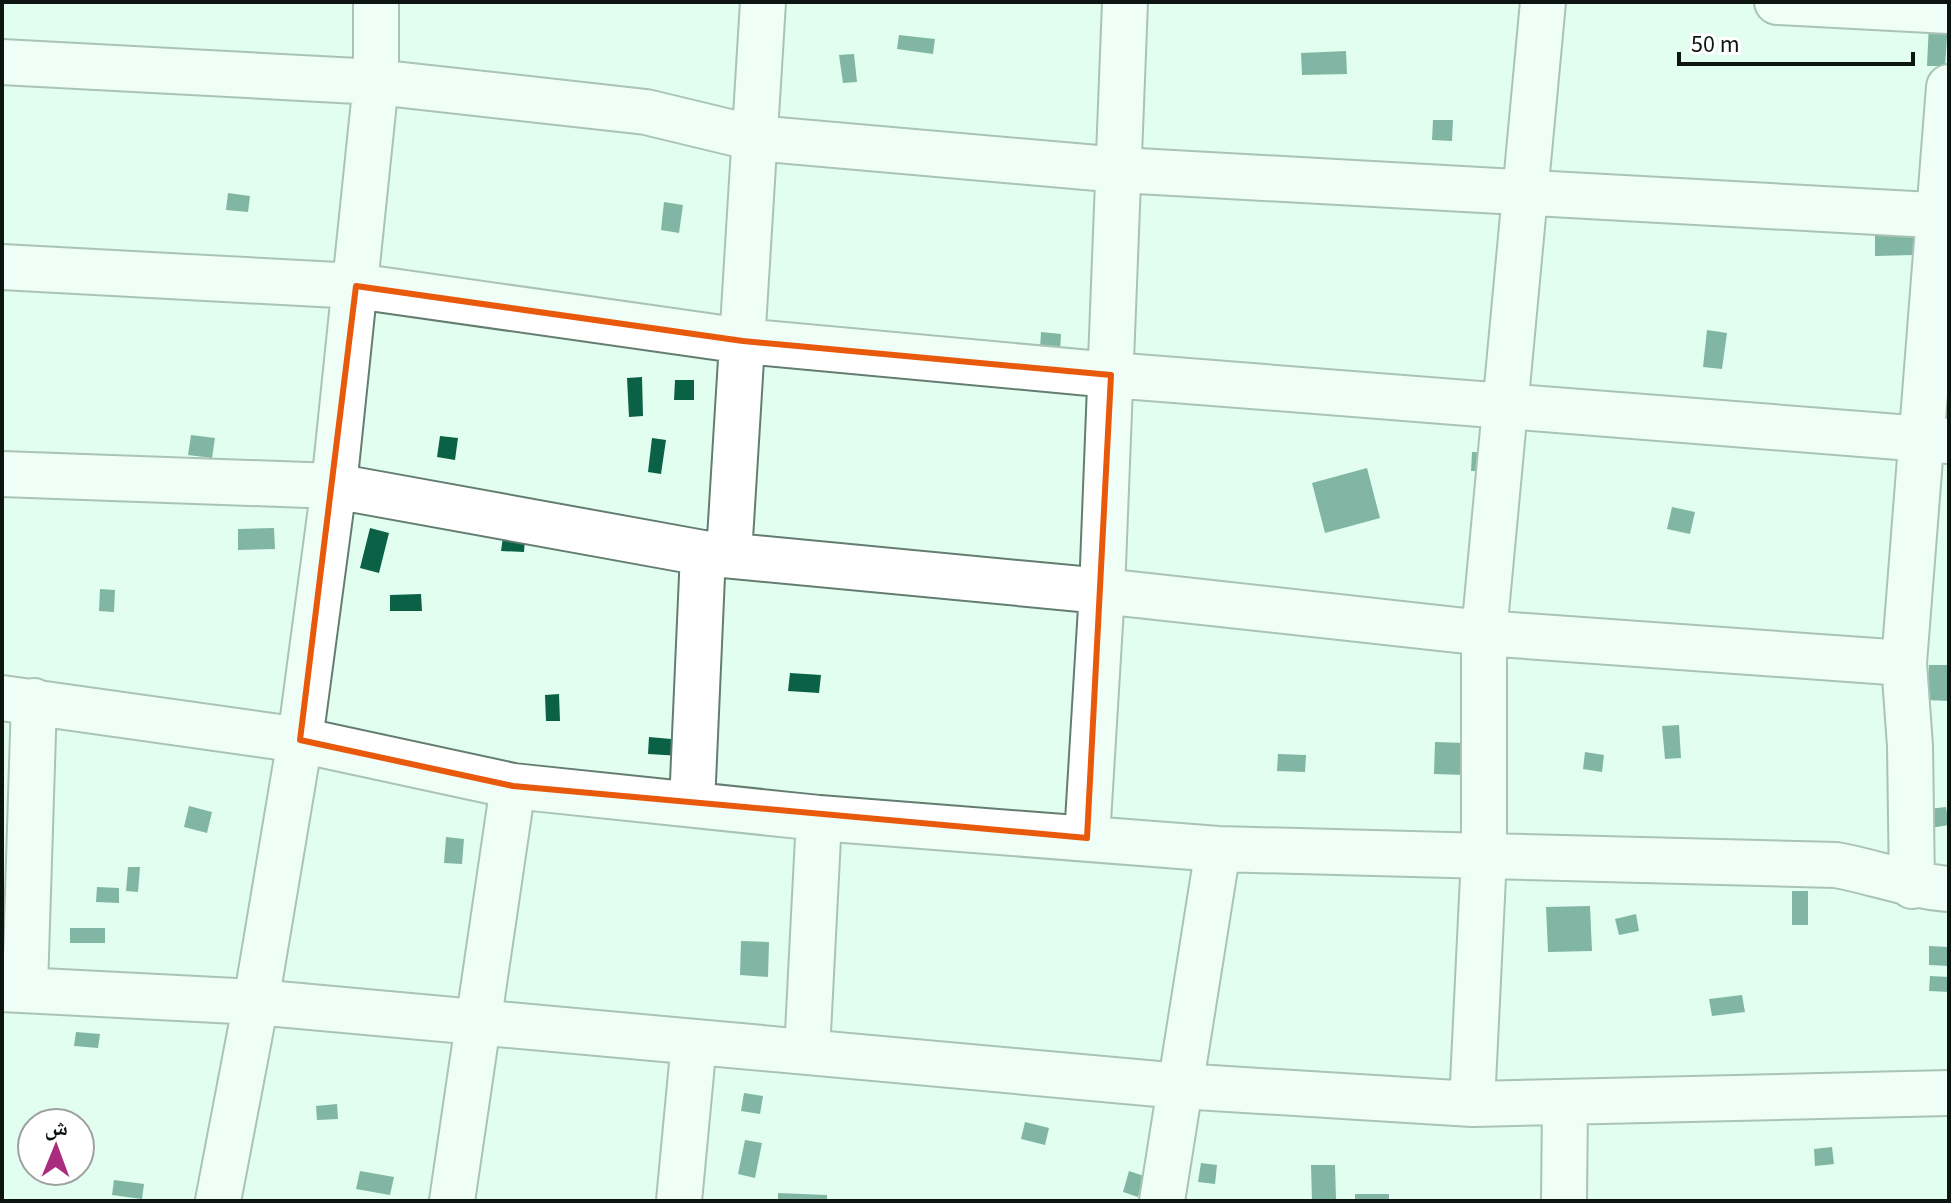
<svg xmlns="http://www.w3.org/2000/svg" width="1951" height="1203" font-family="'Source Sans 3','Noto Naskh Arabic',sans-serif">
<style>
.building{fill:#0b6146}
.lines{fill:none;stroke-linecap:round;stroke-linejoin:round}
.minor-casing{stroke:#647d71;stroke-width:48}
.minor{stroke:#fff;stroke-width:44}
.marked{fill:none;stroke:#e8590c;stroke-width:6;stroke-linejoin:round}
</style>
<rect width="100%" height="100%" fill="#e2fef1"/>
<path class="building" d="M1929,23H1948L1945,66H1927Z
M899,35L935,39L933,54L897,49Z
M1346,51L1347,74L1302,75L1301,53Z
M854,54L857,82L843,83L839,55Z
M1433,120H1453L1452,141L1432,140Z
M228,193L250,196L248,212L226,210Z
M664,202L683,205L679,233L661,230Z
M1914,232V255L1875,256V233Z
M1707,330L1727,333L1722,369L1703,367Z
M1041,332L1061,334L1060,351L1040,349Z
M642,377L643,416L629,417L627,378Z
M675,380H694V400H674Z
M191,435L215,438L212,458L188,455Z
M440,436L458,438L455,460L437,457Z
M652,438L666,440L661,474L648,472Z
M1472,452H1490L1489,471H1471Z
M1367,468L1380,518L1325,533L1312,483Z
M1672,507L1695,512L1690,534L1667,529Z
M274,528L275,549L238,550V529Z
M370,528L389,533L379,573L360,568Z
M503,537L525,539L524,552L501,551Z
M100,589L115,590L114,612L99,611Z
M421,594L422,611H390V595Z
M1929,665H1949L1948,701L1927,700Z
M790,673L821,675L819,693L788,691Z
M559,694L560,721H546L545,695Z
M1679,725L1681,758L1665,759L1662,726Z
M649,737L682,740L681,756L648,754Z
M1435,742L1466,743L1465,775L1434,774Z
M1585,752L1604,755L1602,772L1583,769Z
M1278,754L1306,755L1305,772L1277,771Z
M189,806L212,812L207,833L184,827Z
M1946,807L1949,825L1930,828L1928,809Z
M446,837L464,839L462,864L444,863Z
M128,867H140L138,892L126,891Z
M97,887L119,888V903L96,902Z
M1792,891H1808V925H1792Z
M1590,906L1592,951L1548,952L1546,907Z
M1636,914L1639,931L1619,935L1615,919Z
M70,928H105V943H70Z
M741,941L769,942L768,977L740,975Z
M1929,946L1949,947V966L1929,965Z
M1930,976L1949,977V992L1929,991Z
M1742,995L1745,1012L1712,1016L1709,999Z
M76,1032L100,1034L98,1048L74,1046Z
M744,1093L763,1096L760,1114L741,1111Z
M337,1104L338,1119L317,1120L316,1106Z
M1025,1122L1049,1128L1045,1145L1021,1139Z
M745,1140L762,1143L755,1178L738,1174Z
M1832,1147L1834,1164L1815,1166L1814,1149Z
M1201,1163L1217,1165L1215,1184L1198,1182Z
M1311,1165H1335L1336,1199L1312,1200Z
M360,1171L394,1177L390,1195L356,1189Z
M1129,1171L1144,1176L1138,1197L1123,1192Z
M114,1180L144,1184L142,1199L112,1195Z
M778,1193L827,1195V1201H778Z
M1355,1194H1389V1201H1355Z"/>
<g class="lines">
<defs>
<path id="minor" d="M1777,2L1949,11
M2,62L376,82L646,112L754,138L1120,170L1949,216
M2,267L356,286L743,341L1111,375L1949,441
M2,474L334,486L703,553L1102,591L1484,633L1904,663
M729,555L763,2
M2,698L300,740L513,786L819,818L1218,849L1836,865C1874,872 1910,886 1949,889
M692,804L703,553
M1087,838L1102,591L1125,2
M1912,886L1910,746L1904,663L1949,87
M25,988L34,701
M2,989L256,1002L1180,1086L1472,1104L1949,1093
M807,1052L819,818
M1472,1104L1484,856V633L1543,2
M218,1201L256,1002L300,740L334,486L376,82V2
M452,1201L513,786
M679,1201L694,1042
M1162,1201L1218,849
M1564,1201L1565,1103"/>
</defs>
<use href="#minor" class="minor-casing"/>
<use href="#minor" class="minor"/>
</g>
<path d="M0 0H1951V1203H0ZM356,286L743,341L1111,375L1087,838L513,786L300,740Z" fill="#e2fef1" fill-opacity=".55" fill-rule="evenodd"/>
<path class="marked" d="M356,286L743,341L1111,375L1087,838L513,786L300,740Z"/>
<rect width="1951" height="1203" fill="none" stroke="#0c1511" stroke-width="8"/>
<g transform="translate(56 1147) rotate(1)"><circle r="38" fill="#ffffff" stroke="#9ea1a0" stroke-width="2"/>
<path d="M0-6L14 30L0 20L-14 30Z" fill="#a92c7d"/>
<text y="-12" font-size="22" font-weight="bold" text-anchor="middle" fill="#0c1511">ش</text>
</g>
<path d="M1679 52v12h234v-12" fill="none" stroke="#0c1511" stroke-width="4"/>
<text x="1691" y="52" font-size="24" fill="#0c1511" stroke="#ffffff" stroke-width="6" paint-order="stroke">50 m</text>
</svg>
